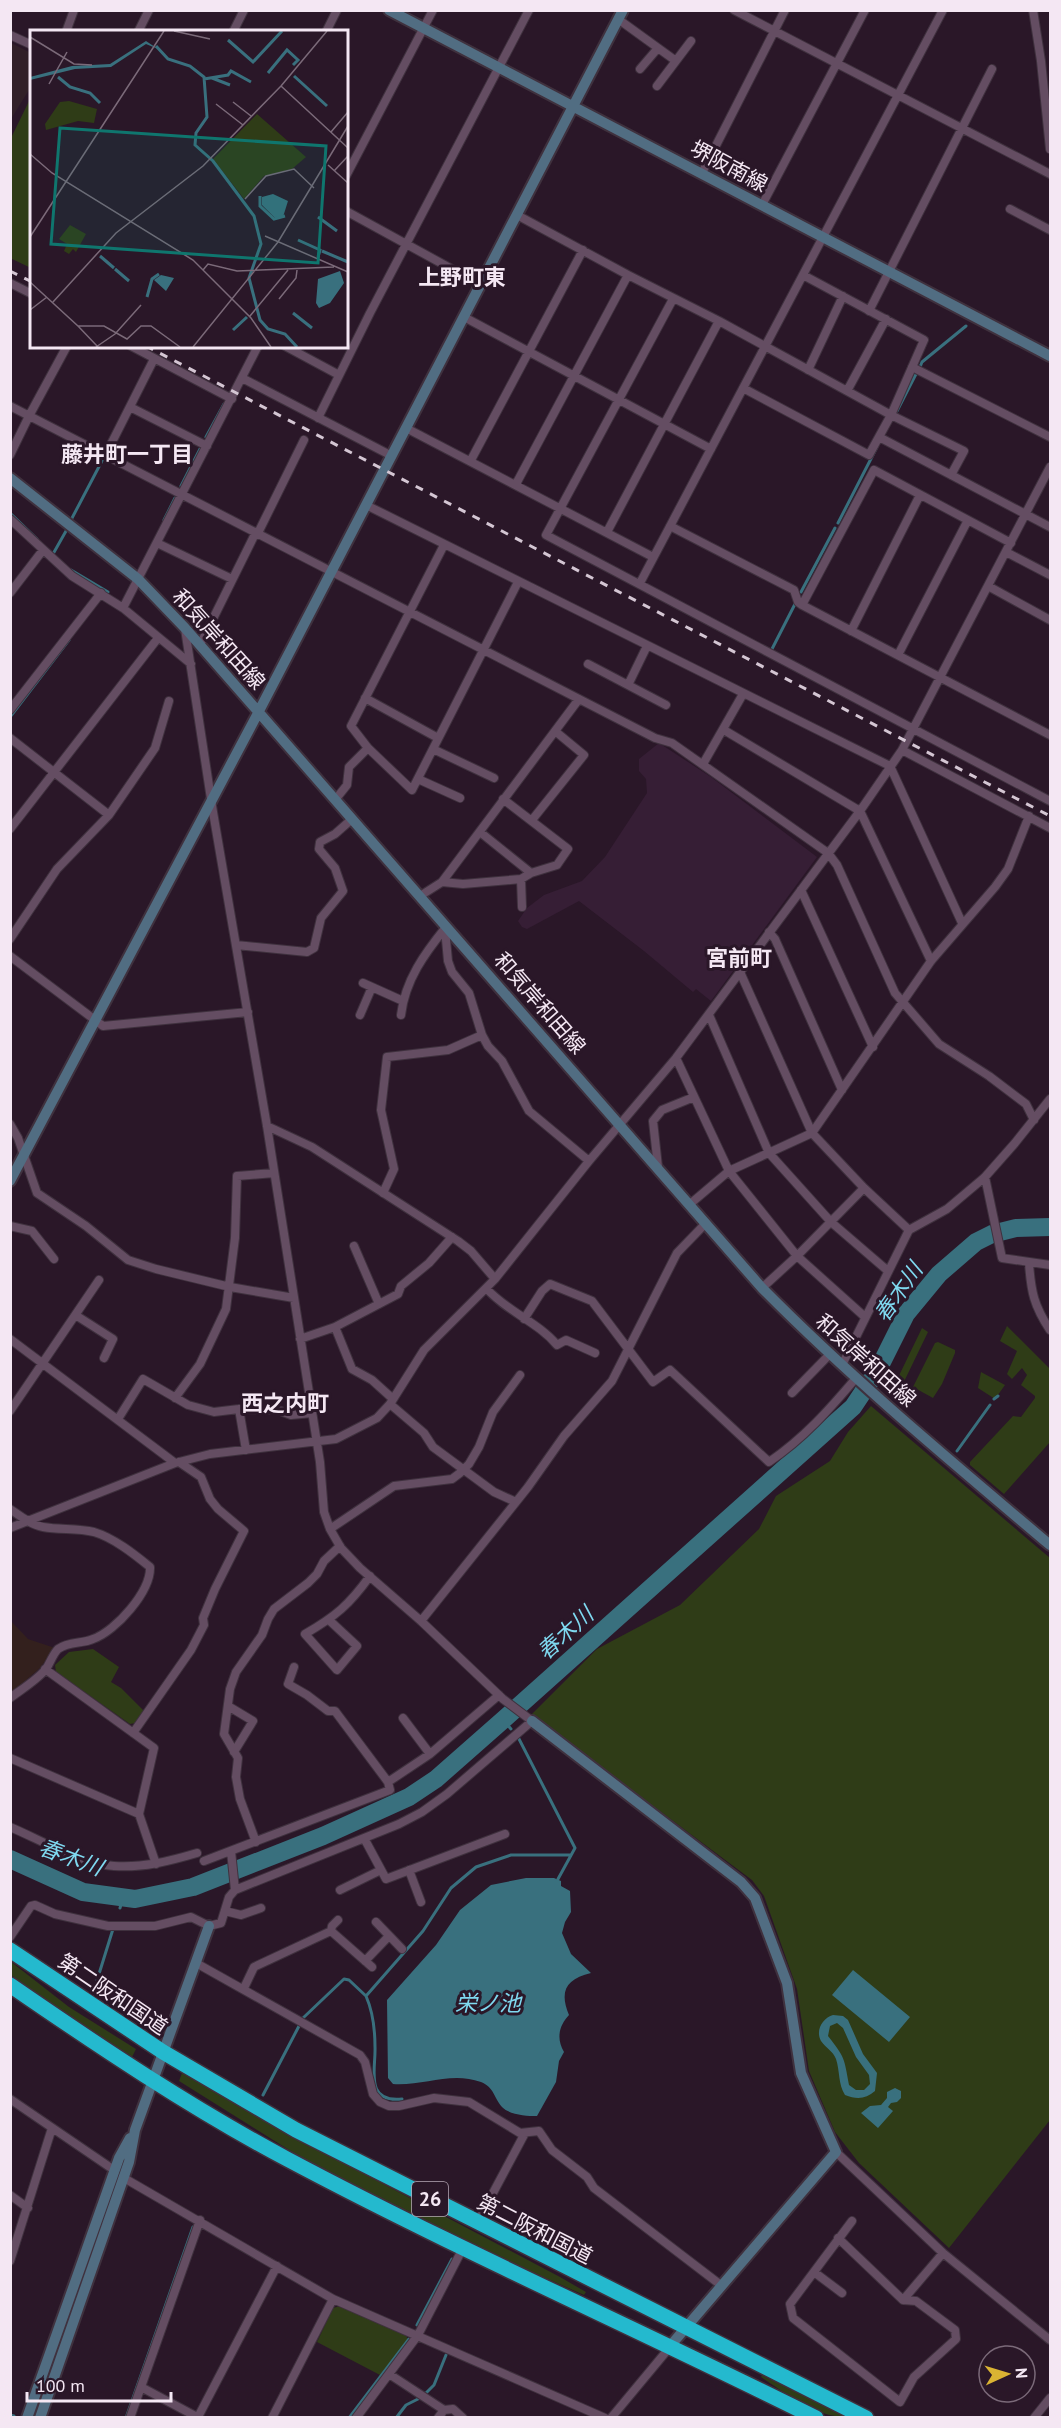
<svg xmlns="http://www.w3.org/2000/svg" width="1061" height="2428" font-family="'PT Sans','Noto Sans JP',sans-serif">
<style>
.commercial{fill:#33201d}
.industrial{fill:#312028}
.built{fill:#361e35}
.green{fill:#2f3c17}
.water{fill:#39707e;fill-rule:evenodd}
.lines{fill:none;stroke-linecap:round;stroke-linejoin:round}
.stream{stroke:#39707e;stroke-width:3}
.river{stroke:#39707e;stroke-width:18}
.street-casing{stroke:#3f313e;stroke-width:10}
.secondary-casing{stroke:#3f313e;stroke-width:14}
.highway-casing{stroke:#3f313e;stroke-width:18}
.street{stroke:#644d62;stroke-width:8}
.secondary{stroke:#516d82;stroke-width:10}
.highway{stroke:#24b9ce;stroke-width:15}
.rail{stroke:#d4c6d3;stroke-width:3;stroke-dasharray:8 8;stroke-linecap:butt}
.labels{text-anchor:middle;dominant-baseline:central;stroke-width:6;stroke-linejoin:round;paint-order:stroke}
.shield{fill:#2a1728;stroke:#b7a9b6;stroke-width:1.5}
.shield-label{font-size:20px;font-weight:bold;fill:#f4e7f3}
.street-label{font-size:21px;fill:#f4e7f3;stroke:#2a1728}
.neighbourhood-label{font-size:22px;font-weight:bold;fill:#f4e7f3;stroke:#2a1728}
.water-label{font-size:22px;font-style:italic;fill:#7fd9f0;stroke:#2a1728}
.inset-river{fill:none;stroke:#39707e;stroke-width:3}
.inset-road{fill:none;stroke:#7b6a79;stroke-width:1.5}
.view{fill:#0f766e;fill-opacity:0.15;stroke:#0f766e;stroke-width:3}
.inset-edge{fill:none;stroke:#f4e7f3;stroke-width:3}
</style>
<rect width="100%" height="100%" fill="#2a1728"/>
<path class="commercial" d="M10,1620L28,1639L55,1648L40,1668L10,1694Z"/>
<path class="industrial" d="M11,43L31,53L32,85L11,119Z"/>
<path class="built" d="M659,743L711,777L817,857L711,1001L696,989L693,992L644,951L579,901L527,929L522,927L518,921L527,908L544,895L582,881L605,857L647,793L646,779L639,771V759Z"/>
<path class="green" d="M31,97V268L10,258L11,138Z
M1007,1326L1050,1369V1442L1004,1494L970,1465V1462L1013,1416L1021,1417L1035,1398V1396L1021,1385L1027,1375L1022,1368L1012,1379L1007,1374L1017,1351L1000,1341Z
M922,1328L928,1332L899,1392L893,1388Z
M938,1342L955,1350V1353L942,1384L933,1398L913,1387L935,1343Z
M981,1372L1005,1385L995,1399L978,1388Z
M871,1406L1050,1558V2120L949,2248L859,2163L835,2132L809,2071L797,1989L764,1896L752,1880L531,1715L597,1649L680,1605L759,1529L776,1496L830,1461L848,1432Z
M93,1649L119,1667L111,1682L121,1688L144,1711L135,1723L130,1724L56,1672L55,1665L69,1652Z
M10,1961L69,2007L136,2049L132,2057L30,1990L11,1975Z
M182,2073L268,2123L560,2277L586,2292L584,2295L493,2255L377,2197L297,2155L179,2081Z
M340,2306L406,2335L408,2340L380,2375L317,2342L333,2308Z
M762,2375L848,2417C817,2418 787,2394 761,2377Z"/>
<path class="water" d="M526,1878H554L561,1881V1886L570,1891L571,1912L565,1922L562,1933L571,1954L591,1973C566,1979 559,1991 569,2015C559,2026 556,2038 564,2052L559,2061L556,2082L537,2116C526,2116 510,2115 502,2107C494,2098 494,2087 481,2082C451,2071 424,2086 393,2084L388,2078L387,2000L436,1945L460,1910L491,1885Z
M853,1970L910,2017L889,2042L832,1995Z
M833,2015L843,2016L848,2020L863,2054L877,2073L875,2091C866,2099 857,2100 845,2095C838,2084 840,2071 836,2059C833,2051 826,2048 821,2041C815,2030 823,2018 833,2015ZM837,2023L843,2028L856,2057L869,2075L870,2084L864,2090H856L849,2085C844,2057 845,2058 828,2036L830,2026Z
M895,2088L901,2091V2098L897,2102L891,2103L888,2107L893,2111L878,2128L861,2113L870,2106L881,2105L887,2098V2092Z"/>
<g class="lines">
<path class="stream" d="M920,367L922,362L966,326
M897,411L917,372
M206,437L224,404
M181,486L200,449
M10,513L37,539
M71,520L103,459
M164,520L175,498
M838,523L877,447
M53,554L66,531
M71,570L108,592
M801,592L835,528
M772,649L795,604
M10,717L69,640
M994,1399L998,1396
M957,1451L990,1405
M503,1720L511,1729
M518,1737L575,1848L558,1879
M120,1908L123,1898
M94,1990L113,1929
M303,2018L344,1979L349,1980L366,1996
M263,2095L299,2026
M402,2099C364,2103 376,2069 375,2047C375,2029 373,2012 366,1996L423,1931L451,1888L476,1867L511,1855H571
M417,2325L452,2259
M425,2394L434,2385L446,2355
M10,2415L14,2416
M126,2418L193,2227
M349,2418L409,2339
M396,2418L406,2405L418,2399"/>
<path class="river" d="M10,1859L83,1892L135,1899L193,1887L323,1836L409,1797L436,1779L503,1720L853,1407L879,1368L906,1314L939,1274L976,1242L992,1234L1016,1228L1050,1227"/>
<defs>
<path id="street" d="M734,10L1050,174
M1033,10L1041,61L1050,149
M618,19L676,61
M66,32L74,10
M138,32L149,10
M233,32L244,10
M326,32L337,10
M10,35L32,45
M640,69L658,48
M657,86L691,41
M702,173L785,10
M346,176L433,10
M762,205L865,10
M1010,209L1050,230
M346,211L481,285
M628,275L719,321L891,415L964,451L951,475
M10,283L32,294
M673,299L546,535L1050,801
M869,311L992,69
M464,317L711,449
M131,346L232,399
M285,346L339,375
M912,367L1050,437
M808,370L843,296
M242,378L392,456
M743,388L869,455L891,415L924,340L803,275
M847,391L886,319
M10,406L579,699L655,738L672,743L828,853L837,865L895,993L939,1044L989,1076L1026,1104L1034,1120
M130,407L207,446
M318,418L370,313L529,10
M406,428L653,557
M879,437L1050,527
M106,454L154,359
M10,455L29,416L67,346
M471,460L583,250
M516,484L628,275L517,215
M366,505L890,766L962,923
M10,519L72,576L123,608L191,664
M670,526L794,590L798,602L802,605L1050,735
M607,532L719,321
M258,533L304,440
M157,543L232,579
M444,545L351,726L368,748L412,790L518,582
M1006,552L1050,575
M640,583L943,10
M988,586L1050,620
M10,593L43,550
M802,605L874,470L1011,543
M123,608L258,346
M851,631L920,495
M200,645L256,532
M898,655L968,520
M588,664L666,705
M628,685L647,646
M365,698L438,738
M10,710L101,593
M724,730L860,811L931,961
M10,738L109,815
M433,749L494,778
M902,750L1050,828
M703,764L743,694
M418,779L460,798
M335,800L347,785L349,767L368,748
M532,820L584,755L555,731
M10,829L158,638
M480,832L531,873
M521,879L522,907
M442,882L463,884L521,879L531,873L557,865L568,849L503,799
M801,890L873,1047
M420,896L442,882L579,699
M445,929L448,961L452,972L469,993L482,1035L488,1046L502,1061L529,1111L589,1161
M769,932L775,939L842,1090
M10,939L57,869L109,815L155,748L169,701
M236,945L307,952L314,948L321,918L343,891L335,868L319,849L320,842L335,834L352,819
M10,956L103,1026L248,1012
M740,972L812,1133L864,1188L909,1230
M363,983L403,1001
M360,1015L372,987
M401,1015C405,980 425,953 446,927
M709,1015L769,1153L831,1222L888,1271
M676,1058L729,1171L797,1256L865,1317
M10,1124L18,1138L37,1193L86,1226L128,1260L156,1269L230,1287L294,1298
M267,1126L312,1147L458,1241L471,1251L495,1279
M658,1167L653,1121L662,1110L694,1097
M985,1177L1002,1258L1050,1265
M383,1193L394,1169L381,1110L387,1057L448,1050L482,1035
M690,1204L729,1171L812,1133L931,961L995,887L1008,869L1029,816
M10,1226L32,1231L54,1259
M354,1246L379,1304
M1029,1263C1031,1292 1034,1306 1050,1330
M486,1288C506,1311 538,1322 557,1345L566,1340L595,1353
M762,1288L797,1256L864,1188
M77,1316L113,1339L104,1358
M524,1319L542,1291L550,1284L592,1301L653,1382L670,1370L769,1462C804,1438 829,1410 856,1378
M335,1327L352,1369L372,1380L393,1399
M10,1339L175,1463
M300,1339L335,1327L398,1294L401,1286L429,1263L452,1237
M842,1365L909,1230L947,1209L985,1177L1015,1143L1050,1099
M792,1393L830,1354
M175,1398L200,1364L226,1309L235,1238L237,1176L274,1173
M390,1404L424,1433L433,1447L494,1492L516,1502
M239,1409L246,1450
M10,1411L99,1280
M118,1419L143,1379L188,1405L214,1412L239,1409L278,1410L291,1415L312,1413
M10,1509C20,1516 31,1525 43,1527C60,1530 77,1528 94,1532C114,1538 134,1554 150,1567C151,1591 116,1631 93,1639C82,1644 69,1641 58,1649C53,1654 50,1663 46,1669C37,1680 22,1689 10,1698
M10,1528L175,1463L210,1454L336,1439L377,1418L390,1404L424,1350L495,1279L589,1161L676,1058L860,811L902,750L1050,467
M330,1529L394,1486L452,1479L460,1473L469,1464L479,1447L493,1412L520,1375
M329,1620L357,1646L337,1670L305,1634C336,1616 349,1605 370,1576
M421,1621L528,1487L564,1436L612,1381L677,1253L706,1223
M45,1669L154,1748L139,1814L156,1864
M228,1706L253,1721L234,1752
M403,1718L430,1754L499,1695
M133,1733L191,1650L204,1625L203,1618L215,1589L244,1531L218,1509L210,1499L201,1477L179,1462
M10,1758L139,1814
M388,1782L430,1754
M10,1827C41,1840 81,1864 114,1866C143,1868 170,1861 197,1853
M364,1838L386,1879L505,1834
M256,1842L240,1799L236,1777L238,1758L224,1734L230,1689L236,1672L262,1635L268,1619L274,1609L308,1583L317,1574L324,1561L340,1546
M231,1851L235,1890
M204,1861L390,1790L388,1782L335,1711H328L307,1695L288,1684L294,1667
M409,1870L421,1902
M340,1890L381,1870
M225,1911L241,1915L261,1908
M376,1922L402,1949
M331,1931L372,1967
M10,1937L31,1906L35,1905L55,1914L108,1926H155L191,1917L209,1926L221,1923L229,1897L235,1890L399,1824L422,1812L447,1794L532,1721L503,1699L421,1621L360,1568L341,1548L330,1529L324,1512L320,1462L267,1126L213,812L185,629
M365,1961L389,1936
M196,1963L360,2055L365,2062L373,2094L380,2102L389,2106H399L434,2098L469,2102L520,2133L539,2131L552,2150L587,2177L594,2188L722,2286
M244,1988L254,1967L331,1931L332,1926L338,1920
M10,2099L114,2170
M836,2152L943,2253L1050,2340
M124,2178L333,2299L605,2418
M10,2195L28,2208
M477,2223L525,2133
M838,2238L903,2300L916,2301L955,2330L956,2339L914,2377L900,2402L793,2318L790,2304L852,2221
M10,2261L52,2128
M814,2272L842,2293
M903,2300L943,2253
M389,2374L444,2410L453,2409L463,2418
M141,2387L199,2418
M198,2417L277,2266
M130,2418L200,2220
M272,2418L333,2299
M356,2418L418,2335L463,2248
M438,2418L444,2410
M611,2418L670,2347
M1034,2418L1050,2398"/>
<path id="secondary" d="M389,10L1050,356
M10,478L138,579L185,628L762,1288C853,1380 952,1462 1050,1545
M10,1181L258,713L623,10
M532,1721L741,1882L755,1898L787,1983L801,2073L836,2152L671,2345
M27,2418L119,2158L130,2138
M40,2418L129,2162L135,2130L209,1926"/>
<path id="highway" d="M10,1950L163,2052L296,2130L866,2418
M10,1985C100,2047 191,2108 287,2159C460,2251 640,2330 816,2418"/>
</defs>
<use href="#street" class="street-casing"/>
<use href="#secondary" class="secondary-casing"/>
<use href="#highway" class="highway-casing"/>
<use href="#street" class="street"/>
<use href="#secondary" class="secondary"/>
<use href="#highway" class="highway"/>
<path class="rail" d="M10,271L32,282
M146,346L1050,816"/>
</g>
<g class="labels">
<rect class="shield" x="412" y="2182" width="36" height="34" rx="4.5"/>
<g class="shield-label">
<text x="430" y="2199">26</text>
</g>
<g class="street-label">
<text transform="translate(729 166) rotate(28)">堺阪南線</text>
<text transform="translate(219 639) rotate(48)">和気岸和田線</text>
<text transform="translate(540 1003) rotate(49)">和気岸和田線</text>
<text transform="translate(866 1360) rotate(42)">和気岸和田線</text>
<text transform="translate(113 1994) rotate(34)">第二阪和国道</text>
<text transform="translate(535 2229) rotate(27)">第二阪和国道</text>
</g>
<g class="neighbourhood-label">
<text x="462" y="277">上野町東</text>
<text x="127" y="454">藤井町一丁目</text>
<text x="739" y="958">宮前町</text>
<text x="285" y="1403">西之内町</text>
</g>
<g class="water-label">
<text transform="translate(898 1292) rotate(-55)">春木川</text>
<text transform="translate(565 1633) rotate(-42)">春木川</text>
<text transform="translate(71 1857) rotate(20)">春木川</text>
<text x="488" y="2003">栄ノ池</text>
</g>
</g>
<g transform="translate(30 30)">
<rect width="318" height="318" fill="#2a1728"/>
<path d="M39,71L67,79L64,93L48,91L16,100L15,94L30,72ZM227,84L276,127L262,139L234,146L214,169L183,129ZM40,195L56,204L46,222L43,219L39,224L34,221L37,214L29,209Z" fill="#2f3c17"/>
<path d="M116,11L128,19L116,14L81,37L45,39L0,50V47L42,36L80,34ZM243,164L258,171L253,187H244L232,175V167ZM310,241L314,253L300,273L289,278L286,273L288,249ZM131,245L144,248L136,261L124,250Z" fill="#39707e"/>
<path class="inset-river" d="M198,10L223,32L252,1M126,16L138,29L160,36L174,47L177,87L166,103L165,115L183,131L224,186L231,214L219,248L230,290L238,299L255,304L267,317M238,43L257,20L268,30L263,35M264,46L297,76M28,47L40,57L60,63L70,73M182,48L200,55M174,49L198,45L201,41L221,52M230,166V176L244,189L255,186M288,187L307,201M268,210L290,220L288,227M292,221L318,232M70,226L84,238M85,239L99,251M117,267L122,249L129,244M263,283L282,298M203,300L217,287"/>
<path class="inset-road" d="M144,1L180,9M0,7L44,34L62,35M19,54L37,22M251,56L297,1M203,72L221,86M186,74L213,95M301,102L318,82M0,124L22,143L163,230L221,288L241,317M298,135L318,153M304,141L318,126M215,169L236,146L264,139L284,158M235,206L318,242M0,207L134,1M173,240L178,234L207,241L304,237M0,252L48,296H74L97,309L111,296H121L150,317M249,269L266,248L267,240M23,272L86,203L173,136L251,56L318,118M0,280L17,267M220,286L258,240M48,296L68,317M66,317L85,304L111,275M163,317L248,212L318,96"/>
<path class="view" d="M30,98L296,116L288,233L21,214Z"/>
<rect width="318" height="318" class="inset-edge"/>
</g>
<rect width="1061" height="2428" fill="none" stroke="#f4e7f3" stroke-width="24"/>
<g transform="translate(1007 2374) rotate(86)"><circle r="28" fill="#2a1728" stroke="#7b6a79" stroke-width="1.5"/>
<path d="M0-4.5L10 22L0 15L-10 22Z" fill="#dab333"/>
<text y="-9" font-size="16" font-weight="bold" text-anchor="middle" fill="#f4e7f3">N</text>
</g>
<path d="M27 2392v9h144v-9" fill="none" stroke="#f4e7f3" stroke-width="3"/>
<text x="36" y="2392" font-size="18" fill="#f4e7f3" stroke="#2a1728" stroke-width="4.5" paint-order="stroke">100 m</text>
</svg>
